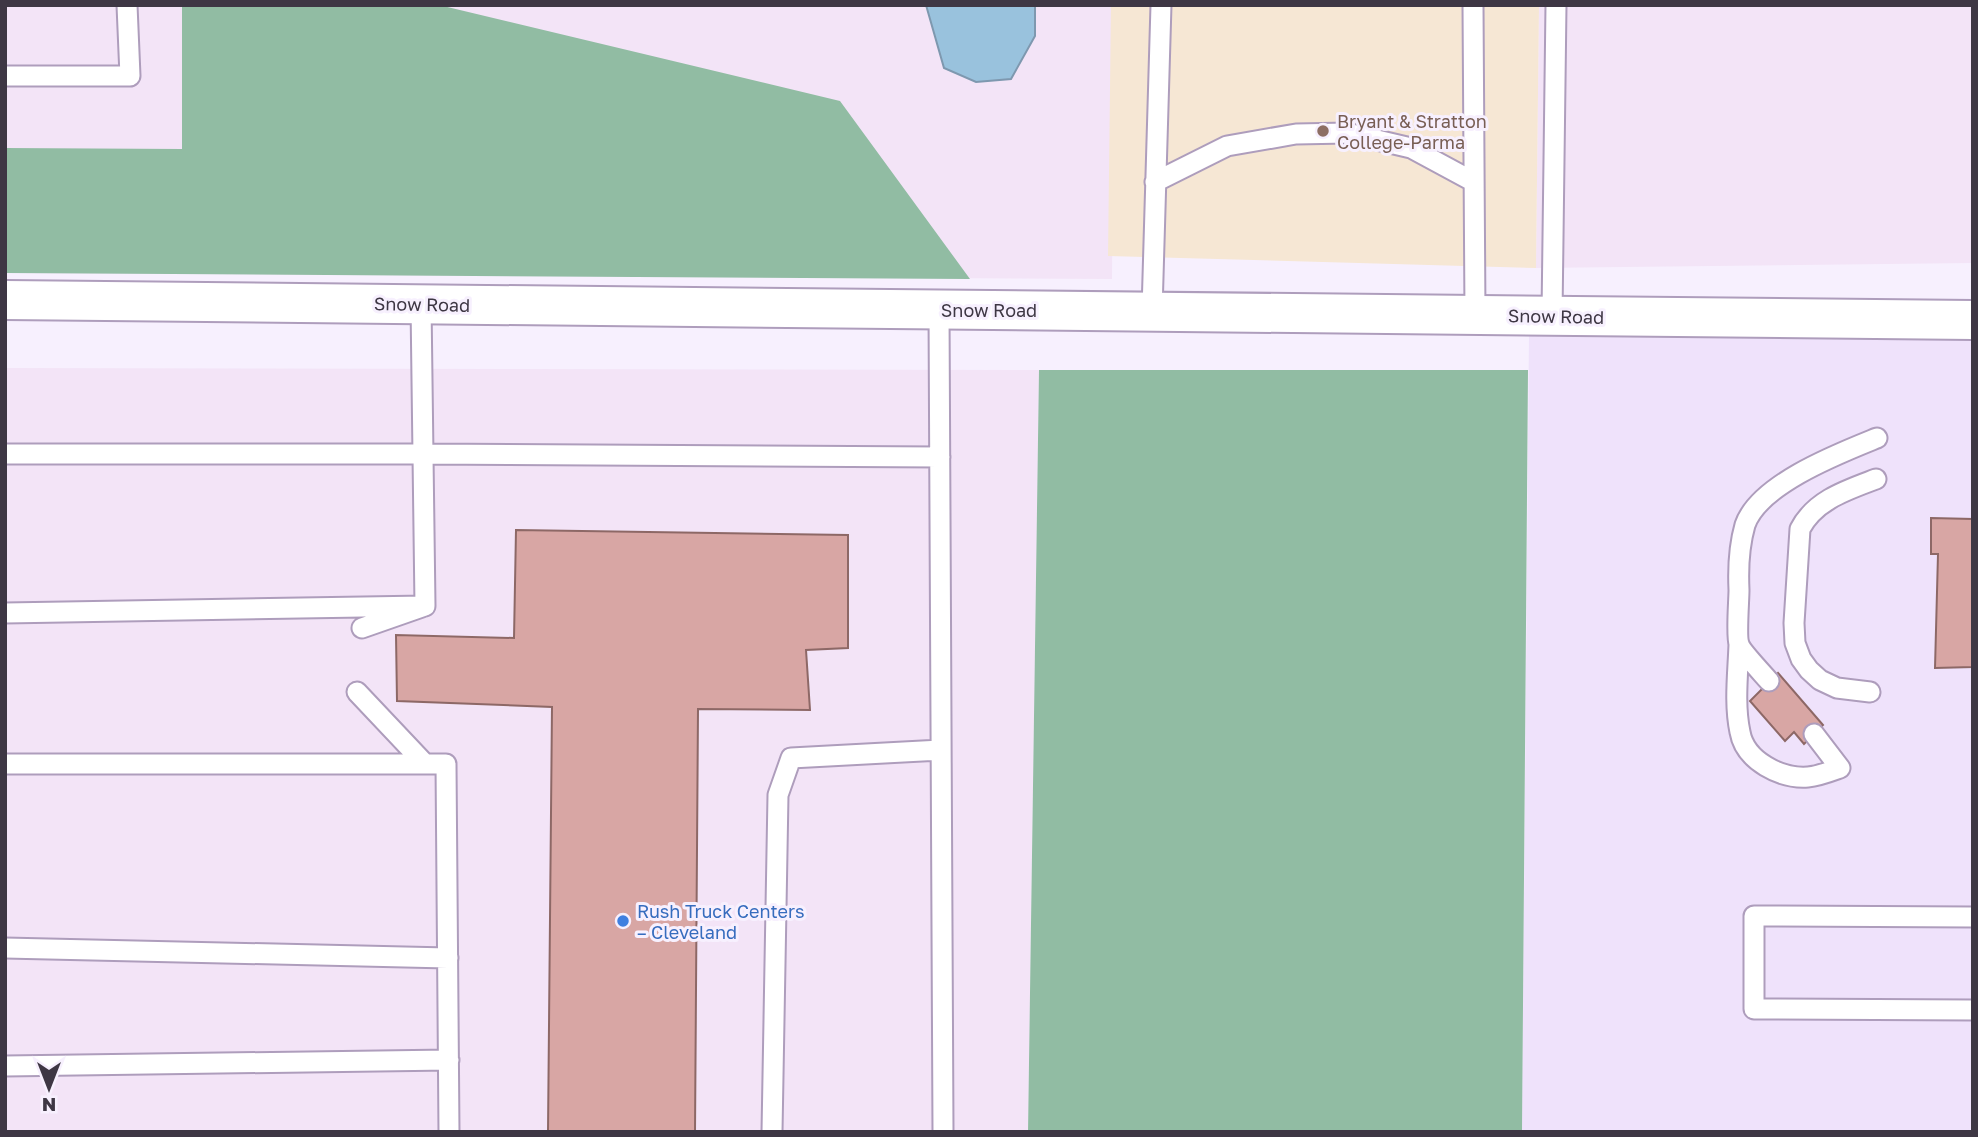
<svg xmlns="http://www.w3.org/2000/svg" width="1978" height="1137" font-family="'Golos Text',sans-serif">
<style>
.built{fill:#efe2fb}
.industrial{fill:#f3e4f7}
.education{fill:#f6e7d4}
.forest{fill:#91bca3}
.water{fill:#99c2dd;stroke:#7e98af;stroke-width:2}
.building{fill:#d8a6a4;stroke:#8d6866;stroke-width:2}
.lines{fill:none;stroke-linecap:round;stroke-linejoin:round}
.lane-casing{stroke:#ae9dbc;stroke-width:23}
.primary-casing{stroke:#ae9dbc;stroke-width:42}
.lane{stroke:#fff;stroke-width:19}
.primary{stroke:#fff;stroke-width:38}
.education-dot{fill:#8d6e63;stroke:#f7f0fe;stroke-width:2.5}
.shop-dot{fill:#3f7fe0;stroke:#f7f0fe;stroke-width:2.5}
.labels{text-anchor:middle;dominant-baseline:central;stroke-width:6;stroke-linejoin:round;paint-order:stroke}
.education-label{font-size:18px;fill:#785e54;stroke:#f7f0fe;text-anchor:start}
.street-label{font-size:18px;fill:#3e3744;stroke:#f7f0fe}
.shop-label{font-size:18px;fill:#366cbe;stroke:#f7f0fe;text-anchor:start}
</style>
<rect width="100%" height="100%" fill="#f7f0fe"/>
<path class="built" d="M1529,331L1973,338V1132H1522Z"/>
<path class="industrial" d="M5,5H1114L1112,279L5,273Z
M1539,5H1973V263L1536,268Z
M5,368L1039,370L1028,1132H5Z"/>
<path class="education" d="M1111,5H1539L1536,268L1108,256Z"/>
<path class="forest" d="M182,5H439L840,101L970,279L5,273V148L182,149Z
M1039,370H1528L1522,1132H1028Z"/>
<path class="water" d="M926,5H1035V36L1011,79L976,82L944,68Z"/>
<path class="building" d="M1931,518L1973,519V667L1935,668L1938,554H1931Z
M516,530L848,535V648L806,650L810,710L698,709L695,1132H548L552,707L397,701L396,635L514,638Z
M1778,673L1823,725L1804,744L1794,732L1785,741L1750,701Z"/>
<g class="lines">
<defs>
<path id="lane" d="M1473,5L1475,315
M5,76H130L127,5
M1155,182L1227,146L1296,134L1347,133L1411,148L1474,182
M939,310L943,1132
M1152,311L1161,5
M1552,315L1556,5
M5,454H423L940,457
M5,613L425,606
M362,628L425,606L421,304
M1739,644C1738,673 1734,704 1740,732C1745,761 1781,779 1808,777C1819,776 1829,772 1840,768L1814,734
M1769,681C1763,674 1741,651 1739,644C1736,636 1739,600 1739,590C1738,569 1739,546 1745,525C1759,484 1840,453 1877,438
M357,692L425,764
M1870,692L1837,688L1820,680L1809,670L1801,659L1795,643L1794,623L1800,529C1815,500 1847,490 1876,479
M5,764H446L449,1132
M1973,917L1754,916V1009L1973,1010
M5,948L448,958
M5,1066L449,1060
M772,1132L778,795L791,758L941,750"/>
<path id="primary" d="M5,300L1973,320"/>
</defs>
<use href="#lane" class="lane-casing"/>
<use href="#primary" class="primary-casing"/>
<use href="#lane" class="lane"/>
<use href="#primary" class="primary"/>
</g>
<circle class="education-dot" cx="1323" cy="131" r="7"/>
<circle class="shop-dot" cx="623" cy="921" r="7"/>
<g class="labels">
<g class="education-label">
<text x="1337" y="121">Bryant &amp; Stratton<tspan x="1337" dy="21">College-Parma</tspan></text>
</g>
<g class="street-label">
<text transform="translate(422 304) rotate(1)">Snow Road</text>
<text x="989" y="310">Snow Road</text>
<text transform="translate(1556 316) rotate(1)">Snow Road</text>
</g>
<g class="shop-label">
<text x="637" y="911">Rush Truck Centers<tspan x="637" dy="21">– Cleveland</tspan></text>
</g>
</g>
<rect width="1978" height="1137" fill="none" stroke="#3e3744" stroke-width="14"/>
<g transform="translate(49 1088) rotate(180)" stroke="#f7f0fe" stroke-width="5" paint-order="stroke">
<path d="M0-5L12 26L0 18L-12 26Z" fill="#3e3744"/>
<text y="-10" font-size="19" font-weight="bold" text-anchor="middle" fill="#3e3744">N</text>
</g>
</svg>
